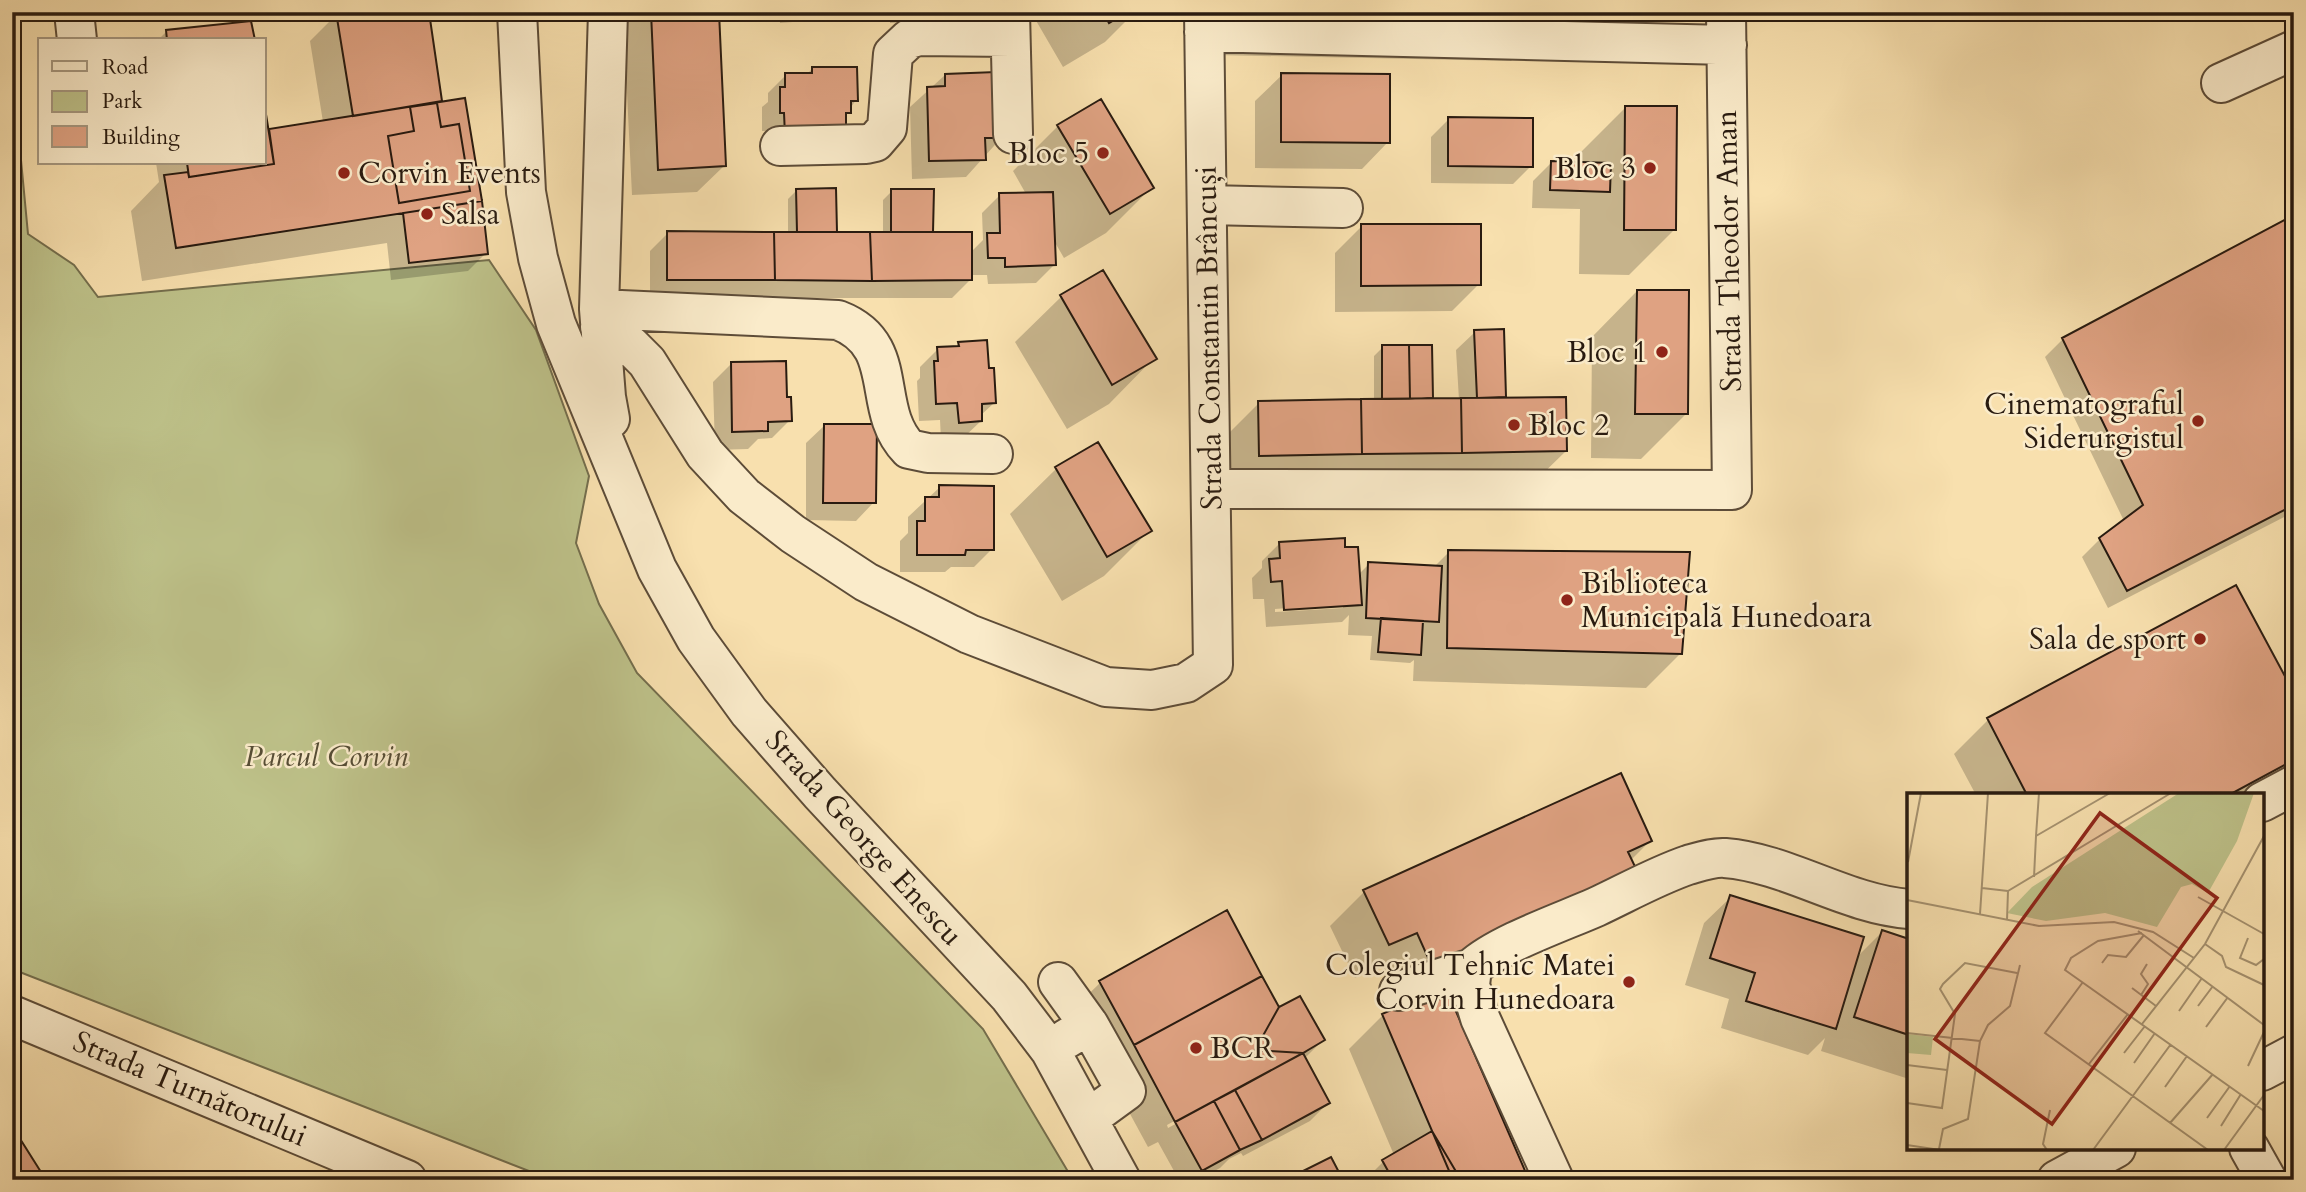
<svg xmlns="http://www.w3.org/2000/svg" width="2306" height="1192" font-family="Cardo,serif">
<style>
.green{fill:#bec28a;stroke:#746e4d;stroke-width:2}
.shadow{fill:#0003;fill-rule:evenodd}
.building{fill:#dfa282;stroke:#291b10;stroke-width:2}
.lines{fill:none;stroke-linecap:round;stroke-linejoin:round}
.minor-casing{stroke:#5d4c38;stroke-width:42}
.minor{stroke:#faebca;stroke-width:38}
.poi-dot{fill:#8f2418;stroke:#faebca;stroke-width:2.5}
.labels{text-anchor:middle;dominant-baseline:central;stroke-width:5;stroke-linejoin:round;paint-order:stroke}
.poi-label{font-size:30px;fill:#291b10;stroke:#faebca;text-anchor:end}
.street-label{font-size:30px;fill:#291b10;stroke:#faebca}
.park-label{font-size:30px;font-style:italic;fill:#564d35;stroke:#faebca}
.inset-road{fill:none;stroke:#a5916f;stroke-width:2}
.view{fill:#8f2418;fill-opacity:0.15;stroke:#8f2418;stroke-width:3.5}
.inset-edge{fill:none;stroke:#291b10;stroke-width:3.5}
</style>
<rect width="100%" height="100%" fill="#f8e0ae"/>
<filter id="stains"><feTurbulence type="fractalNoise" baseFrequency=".00286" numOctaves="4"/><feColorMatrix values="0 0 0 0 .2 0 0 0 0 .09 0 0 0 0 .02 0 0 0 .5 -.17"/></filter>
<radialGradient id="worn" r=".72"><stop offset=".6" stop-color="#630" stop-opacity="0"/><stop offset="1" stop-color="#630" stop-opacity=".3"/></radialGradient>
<path class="green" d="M12,86H14L28,234L74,265L98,297L489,260L536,330L589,476L576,543L599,604L637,673L983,1029L1073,1180H552L12,969Z"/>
<path class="shadow" d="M623,12H717L724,166L697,192L632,195Z
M779,12H838L830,19L780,23Z
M890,12H995L980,28L912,22L890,23Z
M1031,12H1135L1105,42L1063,67Z
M1216,12H1556V16L1511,61L1215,55Z
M1581,12H1634L1631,15L1581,14Z
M337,14L440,100L435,105L486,253L468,271L391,280L387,243L142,281L131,211L159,182L156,163H264L267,131L323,122L310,41Z
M250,23L253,40H158L166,32Z
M813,68L856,100L844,117V124L838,131L767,152V131H762V107L768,102V93L786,75H806Z
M945,75L1002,137L966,177L912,179L910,107Z
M1282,75L1388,142L1362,169L1255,168V101Z
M1626,107L1674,230L1629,275L1579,274L1580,209L1532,208L1533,181L1551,163L1580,164V153Z
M1449,119L1531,166L1513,184L1431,183V137Z
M1058,126L1151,188L1106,233L1064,258L1053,239L1054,265L1036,283L988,284L987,275H970V280L952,298H650V251L668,233H788V199L796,191L835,233H883V200L892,191L932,233L970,253L983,240L982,213L1000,195L1026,194L1013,171Z
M2294,217V512L2108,608L2082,557L2100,539L2124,521L2045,357L2063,339Z
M1362,226L1479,284L1452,311L1335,312V253Z
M1103,272L1154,358L1109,404L1067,429L1015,342L1061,297Z
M1637,291L1686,414L1641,459L1591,458L1592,337Z
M1475,332L1504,397L1502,399L1566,451L1520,496L1215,500L1214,448L1259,403L1374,401V356L1383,347L1432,397L1429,400H1459L1456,350Z
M959,343L987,370L994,403L980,416L981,421L962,439L941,440L940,420L919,421L917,381L920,378V367L938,349L955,348Z
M731,364L786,399L790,420L772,438L758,439L748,449L715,450L713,382Z
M825,425L874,502L856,521L806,520V443Z
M1098,444L1149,531L1104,576L1062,601L1010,514L1056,469Z
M940,487L992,549L974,567H951L945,572H900V541L908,533V517Z
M1280,543L1344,549L1358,575L1369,564L1433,568L1449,552L1680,654L1646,688L1413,681L1414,660L1410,663L1370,660L1372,636L1348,635L1349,615L1342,622L1266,627L1264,599H1253L1252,578L1262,568V561ZM1343,604V608L1275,612V609Z
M2235,587L2294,697V771L2256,795H1976L1954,754L1988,720Z
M1650,841L1630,861L1400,1004L1383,966L1355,978L1330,926L1364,892Z
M1731,897L1856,958L1882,932L1909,940V1079L1821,1051L1825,1038L1808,1055L1721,1028L1729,999L1685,985L1704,923Z
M1100,983L1278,1010L1323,1040L1304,1059L1328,1103L1310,1121L1243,1156L1241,1153L1229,1159L1220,1168L1198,1180H1179L1158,1142L1148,1147L1073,1009ZM1253,1078H1261L1168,1128L1167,1125Z
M1383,1015L1527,1180H1365L1383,1162L1394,1155L1349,1049Z"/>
<path class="building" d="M336,12H429L442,101L353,116Z
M651,12H719L726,166L658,170Z
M930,12H973V15L930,17Z
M1103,12H1127L1109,23Z
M1360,12H1463V14Z
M1463,12H1558V16L1463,14Z
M251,21L255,40H167L166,30Z
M812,67H857L858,101H851V113H846V125H840V135H785L784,113H780V87H785V73H812Z
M996,72L1004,138H985L986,160L929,161L927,87L945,86V74Z
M1281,73L1390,74V143L1281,142Z
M465,98L482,201L176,248L164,175L188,172L189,177L274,164L269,129Z
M1101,99L1154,188L1110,214L1057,125Z
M264,102L274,164L189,177L187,163H264Z
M437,103L441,127L459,124L470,191L399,203L388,136L414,131L410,107Z
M1625,106H1677L1676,230H1624Z
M1448,117L1533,118V167L1448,166Z
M1551,161L1611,163L1610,192L1550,190Z
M836,188L837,232H797L796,189Z
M891,189H934L933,232H891Z
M1053,192L1056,265L1005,267V258H988L987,233H1000L999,193Z
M482,201L488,254L409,263L403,213Z
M2294,215V505L2127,591L2099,538L2143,505L2062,338Z
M1361,224H1481V285L1361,286Z
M667,231L774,232L775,280H667Z
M774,232H870L872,281L775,280Z
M870,232H972V280L872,281Z
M1103,270L1157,359L1112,385L1060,295Z
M1637,290H1689L1688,414H1635Z
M1504,329L1506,397L1477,398L1474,330Z
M987,340L989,368H994L996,403L982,404V421L959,423L957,403L936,404L934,361H938L937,347L959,346L958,342Z
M1382,345H1409L1410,399H1382Z
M1409,345H1432L1433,398L1410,399Z
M786,361L787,397H791L792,421L768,422V431L732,432L731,362Z
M1566,397L1567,451L1462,453L1461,398Z
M1461,398L1462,453L1362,454L1361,399Z
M1361,399L1362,454L1259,456L1258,401Z
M824,424H877L876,503H823Z
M1098,442L1152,531L1107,557L1055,467Z
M939,485L994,486V550H966L965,555H917V521H925V497H939Z
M1345,538V547H1358L1362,605L1284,610L1282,581L1271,582L1269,559L1280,558L1279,542Z
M1448,550L1690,552L1682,654L1447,648Z
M1368,562L1442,566L1439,622L1366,618Z
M2236,585L2294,693V760L2229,795H2027L1987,718Z
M1381,618L1423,621L1421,655L1378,652Z
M1621,773L1652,841L1628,852L1640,877L1434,971L1417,933L1389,945L1363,890Z
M1730,895L1864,937L1836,1029L1746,1001L1755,973L1710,958Z
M1227,910L1262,976L1134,1045L1099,981Z
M1882,930L1909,939V1035L1854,1017Z
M1262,976L1279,1007L1255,1050L1303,1053L1175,1122L1134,1045Z
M1445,986L1529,1180H1453L1382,1014Z
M1300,996L1325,1040L1303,1053L1255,1050L1279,1007Z
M1303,1053L1330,1103L1262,1140L1235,1090Z
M1235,1090L1262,1140L1240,1150L1214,1101Z
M1214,1101L1240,1150L1202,1171L1175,1122Z
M12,1126L46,1180H12Z
M1432,1131L1461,1180H1393L1382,1160Z
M1331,1157L1343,1180H1285Z"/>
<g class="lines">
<defs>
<path id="minor" d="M74,12L77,40
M517,12L526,192L538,258L556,324L657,569L696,639L749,712L820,793L1009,996L1050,1050L1121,1180
M608,12L599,309L606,397L610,419
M1010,12L1013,134
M1204,32L1727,45
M2221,83L2294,50
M780,146L866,144L875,142L887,128L893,54L909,39L919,36L1010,37
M1207,205L1343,208
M599,309L838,320C903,345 869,408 909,449L928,453L993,454
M600,327L617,335L631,346L647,362L705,454L744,496L793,534L866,582L969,634L1106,687L1152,690L1186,683L1213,665L1204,12
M1212,489L1732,490L1726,12
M2262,802L2294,785
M1472,968L1470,985L1480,1018L1554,1180
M1058,982L1089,1025L1066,1039
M1399,991L1472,968C1498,944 1562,922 1596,907C1626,893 1656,876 1688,865C1699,862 1714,857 1725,858C1788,863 1845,904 1909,909
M12,1015L407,1180
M1089,1025L1126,1091L1089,1118
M2262,1071L2294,1054
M2249,1148L2267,1180
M2057,1180L2116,1148"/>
</defs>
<use href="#minor" class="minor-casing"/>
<use href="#minor" class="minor"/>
</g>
<g class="poi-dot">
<circle cx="1103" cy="153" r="7"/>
<circle cx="1650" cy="168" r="7"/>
<circle cx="344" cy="173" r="7"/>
<circle cx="427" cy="214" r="7"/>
<circle cx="1662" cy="352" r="7"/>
<circle cx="2198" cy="421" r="7"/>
<circle cx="1514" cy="425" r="7"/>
<circle cx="1567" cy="600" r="7"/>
<circle cx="2200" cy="639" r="7"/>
<circle cx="1629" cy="982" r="7"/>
<circle cx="1196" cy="1048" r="7"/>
</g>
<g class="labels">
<g class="poi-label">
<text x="1089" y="153">Bloc 5</text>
<text x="1636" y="168">Bloc 3</text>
<text x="358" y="173" text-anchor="start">Corvin Events</text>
<text x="441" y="214" text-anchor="start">Salsa</text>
<text x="1648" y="352">Bloc 1</text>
<text x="2184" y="404">Cinematograful<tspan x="2184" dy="34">Siderurgistul</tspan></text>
<text x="1528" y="425" text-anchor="start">Bloc 2</text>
<text x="1581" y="583" text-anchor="start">Biblioteca<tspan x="1581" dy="34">Municipală Hunedoara</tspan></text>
<text x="2186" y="639">Sala de sport</text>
<text x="1615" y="965">Colegiul Tehnic Matei<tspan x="1615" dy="34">Corvin Hunedoara</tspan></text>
<text x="1210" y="1048" text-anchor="start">BCR</text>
</g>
<g class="street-label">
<text transform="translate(1729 251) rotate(-91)">Strada Theodor Aman</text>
<text transform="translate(1209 338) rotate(-91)">Strada Constantin Brâncuși</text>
<text transform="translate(864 838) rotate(48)">Strada George Enescu</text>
<text transform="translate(190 1089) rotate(23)">Strada Turnătorului</text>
</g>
<g class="park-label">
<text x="326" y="756">Parcul Corvin</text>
</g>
</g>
<g transform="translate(1907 793)">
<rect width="357" height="357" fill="#f8e0ae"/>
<path d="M272,0H347L330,48L301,100L285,91L274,94L250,134L198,120L139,128L100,120L125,94ZM0,241L26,244L24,262L0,260Z" fill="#bec28a"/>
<path class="inset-road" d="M129,43L132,0M1,69L14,0M127,84L129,43L203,0M75,95L101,98M291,104L357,141M0,107L132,133L207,129L246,139L287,165M73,121L81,0M100,127L101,98L264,0M231,138L357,232M235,140L191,148L164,165L158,177L357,318M341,145L333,165L349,172L357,166M298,151L315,163L319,174L357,192M195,170L201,162L219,164L237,142M176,189L138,240L301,357M225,195L249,213M234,202L241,191L234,181L240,171M291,213L306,193M272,218L295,185M235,231L298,151L357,43M299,234L321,204M0,240L73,248M217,260L238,233M227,270L248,240M182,271L221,221M0,272L40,277M341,273L357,239M258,294L280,263M0,310L35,315L48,221L33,196L36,191L58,170L110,180M300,325L323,293M263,330L306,281M314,333L334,301M0,352L33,357M32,356L36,336L61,326L73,248L81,232L103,213L113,172M140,357L136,351L143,317M186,357L264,251M317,357L357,302"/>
<path class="view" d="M193,20L310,105L145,331L28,246Z"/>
<rect width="357" height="357" class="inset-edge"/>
</g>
<rect width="2306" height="1192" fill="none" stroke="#f8e0ae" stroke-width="42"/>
<rect x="14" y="14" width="2278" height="1164" fill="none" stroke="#291b10" stroke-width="3.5"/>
<rect x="21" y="21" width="2264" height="1150" fill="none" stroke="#291b10" stroke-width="2"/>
<rect x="38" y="38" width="228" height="126" fill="#faebca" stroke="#a69880" stroke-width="2"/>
<rect x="52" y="61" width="35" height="10" fill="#faebca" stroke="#a69880" stroke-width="2"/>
<text x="102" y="74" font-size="21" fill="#291b10">Road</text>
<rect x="52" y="91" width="35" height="21" fill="#bec28a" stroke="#a69880" stroke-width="2"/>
<text x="102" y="108" font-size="21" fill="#291b10">Park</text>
<rect x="52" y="126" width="35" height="21" fill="#dfa282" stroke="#a69880" stroke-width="2"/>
<text x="102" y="144" font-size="21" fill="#291b10">Building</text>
<rect width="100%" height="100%" filter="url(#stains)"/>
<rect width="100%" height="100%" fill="url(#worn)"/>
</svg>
